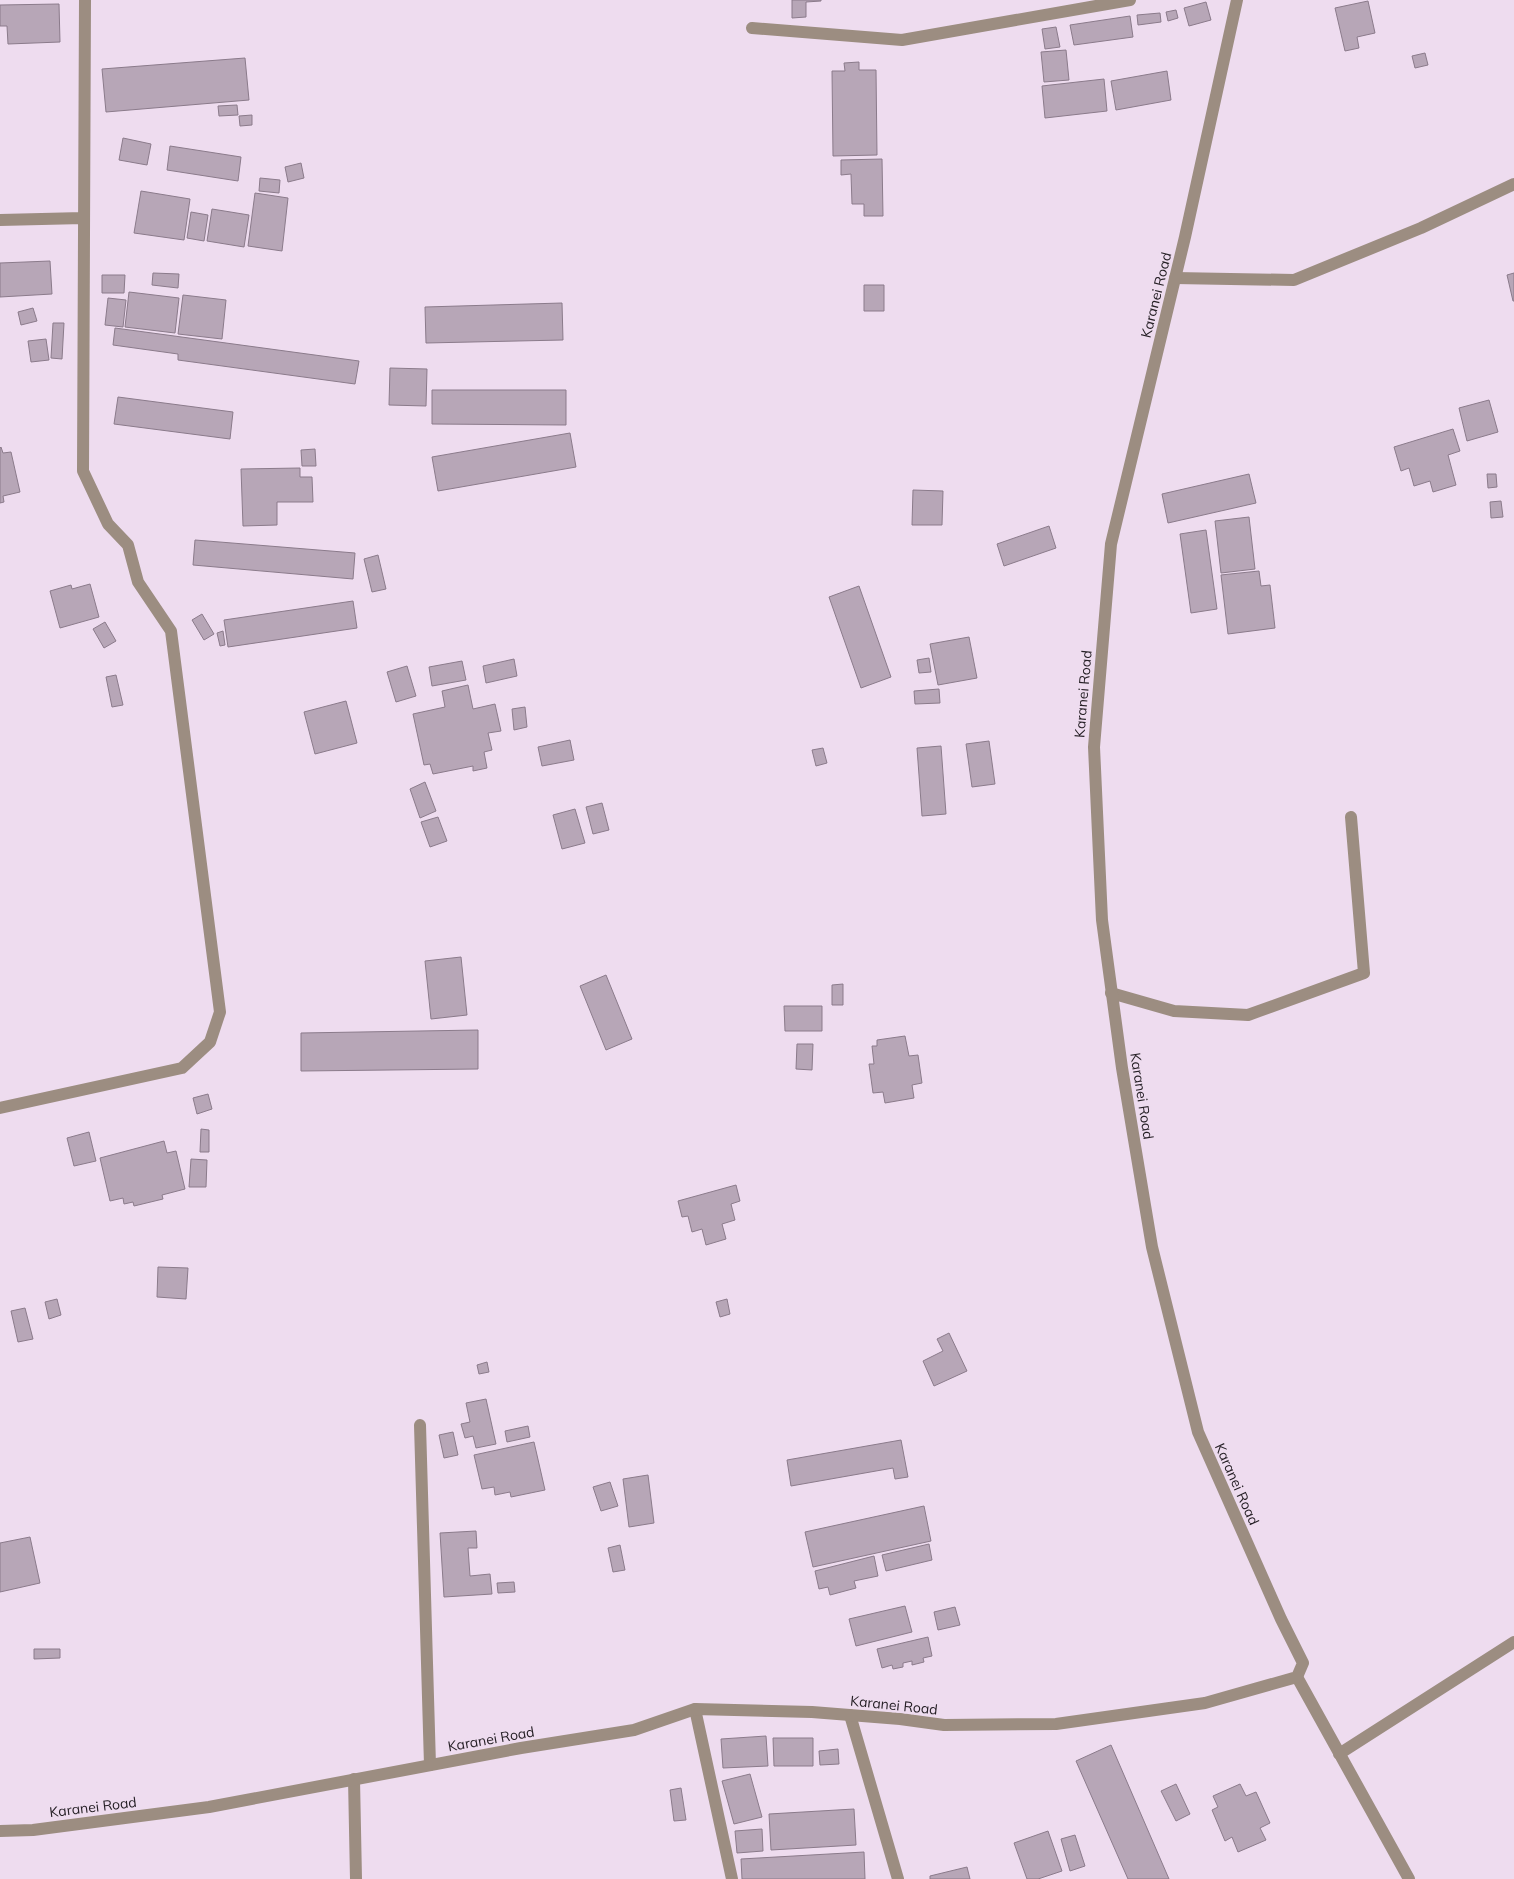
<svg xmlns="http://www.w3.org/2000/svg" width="1514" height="1879" font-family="Mulish,sans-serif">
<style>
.building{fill:#b7a6b7;stroke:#8b7b8b}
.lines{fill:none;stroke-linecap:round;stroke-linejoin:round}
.service{stroke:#9c8d81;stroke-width:12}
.minor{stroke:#9c8d81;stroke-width:12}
.tertiary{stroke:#9c8d81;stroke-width:12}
.labels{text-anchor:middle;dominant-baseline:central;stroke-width:4.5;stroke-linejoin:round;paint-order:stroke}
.street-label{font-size:14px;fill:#262026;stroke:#eedcef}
</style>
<rect width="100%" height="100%" fill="#eedcef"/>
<path class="building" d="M792,0H821V1L806,2V17L792,18Z
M1368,1L1375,33L1357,37L1359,48L1345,51L1335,8Z
M1206,2L1211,20L1189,26L1184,8Z
M59,4L60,42L8,44L7,26H0V5Z
M1176,10L1178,18L1168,21L1166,12Z
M1160,13L1161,22L1138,25L1137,15Z
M1130,16L1133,37L1074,45L1070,25Z
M1056,27L1060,47L1045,49L1042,29Z
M1066,50L1069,80L1044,82L1041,52Z
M1425,53L1428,65L1415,68L1412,56Z
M245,58L249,100L106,112L102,69Z
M859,62V70H876L877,155L833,156L832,71H845L844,63Z
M1167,71L1171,100L1116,110L1111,81Z
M1104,79L1107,111L1045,118L1042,86Z
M237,105L238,115L219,116L218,106Z
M252,115V125L240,126L239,116Z
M123,138L151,144L147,165L119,160Z
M170,146L241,157L238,181L167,170Z
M882,159L883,216H864V204H852L851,174L841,175V160Z
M301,163L304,178L288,182L285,167Z
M260,178L280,180L279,193L259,191Z
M141,191L190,199L184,240L134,233Z
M255,193L288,198L282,251L248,246Z
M212,209L249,215L244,247L207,241Z
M191,212L208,215L204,241L187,238Z
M50,261L52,294L0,297V263Z
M153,273L179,274L178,288L152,285Z
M1514,273V301H1513L1507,275Z
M102,275H125L124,293H102Z
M864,285H884V311H864Z
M129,292L179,298L175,333L125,327Z
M183,295L226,300L222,339L178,334Z
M108,298L126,300L123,327L105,325Z
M562,303L563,340L426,343L425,307Z
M33,308L37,321L21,325L18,312Z
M53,323H64L62,359L51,358Z
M115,328L359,361L355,384L178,360V354L113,345Z
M46,339L49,360L31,362L28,341Z
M390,368L427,369L426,406L389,405Z
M432,390H566V425L432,424Z
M118,397L233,412L230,439L114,424Z
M1489,400L1498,432L1467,441L1459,408Z
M1453,429L1460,451L1448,455L1456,485L1433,492L1430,481L1414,486L1409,468L1401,471L1394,447Z
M570,433L576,467L438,491L432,457Z
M1,447L3,453L11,452L20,492L3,496L4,502L0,503V448Z
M315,449L316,466H302L301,450Z
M300,468V477H312L313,502H277V525L243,526L241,469Z
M1249,474L1256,503L1168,523L1162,494Z
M1487,474H1496L1497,487L1488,488Z
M913,490L943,491L942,525H912Z
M1501,501L1503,517L1491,518L1490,502Z
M1249,517L1255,569L1221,573L1215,521Z
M1049,526L1056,548L1004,566L997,544Z
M1206,530L1217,609L1191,613L1180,534Z
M195,540L355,553L353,579L193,565Z
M378,555L386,589L372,592L364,559Z
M1259,571L1261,586L1270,585L1275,628L1228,634L1221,575Z
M90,584L99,617L60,628L50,591L71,585L72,589Z
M859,586L891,677L861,688L829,597Z
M353,601L357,628L228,647L224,620Z
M202,614L214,634L204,640L192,620Z
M105,622L116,641L104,648L93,629Z
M223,631L225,645L220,646L217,633Z
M969,637L977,678L938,685L930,644Z
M929,658L931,672L919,673L917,660Z
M514,659L517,676L486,683L483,666Z
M462,661L466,680L432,686L429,667Z
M407,666L416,696L396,702L387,672Z
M116,675L123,705L112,707L106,677Z
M468,685L473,709L495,704L501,731L488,733L492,750L484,752L487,768L473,771V766L433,774L430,764L424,765L413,714L445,707L442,691Z
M939,689L940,703L915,704L914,691Z
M346,701L357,743L315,754L304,712Z
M525,707L527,727L514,730L512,709Z
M570,740L574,760L542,766L538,747Z
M989,741L995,784L972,787L966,744Z
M941,746L946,814L922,816L917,748Z
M823,748L827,763L816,766L812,750Z
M425,782L436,811L420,818L410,789Z
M602,803L609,830L593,834L586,807Z
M575,809L585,843L562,849L553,815Z
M438,817L447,841L430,847L421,822Z
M461,957L467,1015L431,1019L425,961Z
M606,975L632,1039L606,1050L580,986Z
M843,984V1005H832V985Z
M784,1006H822V1031H785Z
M478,1030V1069L301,1071V1033Z
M905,1036L909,1056L918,1055L922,1083L912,1085L914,1098L885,1103L883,1092L873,1093L869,1064H874L872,1046H877V1040Z
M797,1044H813L812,1070L796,1069Z
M208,1094L212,1109L197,1114L193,1098Z
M201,1129L209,1130V1152H200Z
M89,1132L96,1161L74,1166L67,1138Z
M164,1141L167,1153L176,1151L185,1189L162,1195L163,1199L134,1206L133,1202L124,1204L123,1198L110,1201L100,1158Z
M191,1159L207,1160L206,1187H189Z
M736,1185L740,1201L731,1204L735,1220L722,1224L726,1239L706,1245L702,1229L692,1232L688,1216L682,1217L678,1201Z
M158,1267L188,1268L186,1299L157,1297Z
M57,1299L61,1315L49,1319L45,1302Z
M727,1299L730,1314L720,1317L716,1302Z
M25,1308L33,1339L18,1342L11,1311Z
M949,1333L967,1371L934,1386L923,1361L943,1351L937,1339Z
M487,1362L489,1372L479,1374L477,1365Z
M486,1399L496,1444L476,1448L473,1436L465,1438L461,1424L470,1422L466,1403Z
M528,1426L530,1437L507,1442L505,1431Z
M453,1432L458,1455L444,1458L439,1435Z
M901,1440L908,1477L895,1479L893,1468L791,1486L787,1460Z
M534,1442L545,1490L511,1497L510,1492L495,1495L494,1487L482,1489L474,1455Z
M648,1475L654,1523L629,1527L623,1479Z
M610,1482L618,1506L601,1511L593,1487Z
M924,1506L931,1541L813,1567L805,1532Z
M476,1531L477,1548H468L470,1576L490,1574L492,1594L444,1597L440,1533Z
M30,1537L40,1583L0,1592V1543Z
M929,1544L932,1560L886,1571L882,1555Z
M620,1545L625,1570L613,1572L608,1548Z
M874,1556L878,1576L854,1581L856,1588L830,1595L828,1587L819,1589L815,1571Z
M514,1582L515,1592L498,1593L497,1583Z
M905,1606L912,1632L856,1646L849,1619Z
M955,1607L960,1625L938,1630L934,1612Z
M928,1637L932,1656L923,1658L924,1662L912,1665V1661L903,1663V1667L893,1669L892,1665L882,1668L877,1649Z
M34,1649H60V1658L34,1659Z
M766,1736L768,1766L723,1768L721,1739Z
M773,1738H813V1766H774Z
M1111,1745L1169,1879H1128L1076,1761Z
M838,1749L839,1764L820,1765L819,1751Z
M750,1774L762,1817L734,1824L722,1781Z
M1176,1784L1190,1814L1176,1821L1161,1791Z
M1240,1784L1246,1796L1256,1792L1270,1823L1260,1828L1266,1840L1238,1852L1232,1837L1225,1841L1212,1810L1218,1807L1213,1796Z
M681,1788L686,1820L674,1821L670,1790Z
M854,1809L856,1845L771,1850L769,1814Z
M762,1829L763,1851L737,1853L735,1831Z
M1048,1831L1062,1871L1038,1879H1027L1014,1843Z
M1075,1835L1085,1866L1070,1871L1061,1839Z
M864,1852L865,1879H742L741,1859Z
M967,1867L970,1879H930V1876Z"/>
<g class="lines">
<path class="service" d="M752,28L902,40L1130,0
M1175,278L1294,280L1421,228L1514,184
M420,1425L430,1765
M695,1709L732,1879
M850,1715L898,1879"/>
<path class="minor" d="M0,220L83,218
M1111,993L1174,1011L1248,1015L1364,973L1351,817
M0,1108L182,1068L210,1042L220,1012L171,631L138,582L128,545L108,524L83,471L85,0
M1297,1677L1409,1879
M1339,1754L1514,1642
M354,1779L356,1879"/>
<path class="tertiary" d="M0,1831L33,1830L209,1807L521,1748L634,1730L695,1709L812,1712L900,1719L944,1725L1056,1724L1205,1703L1297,1677L1303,1663L1281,1619L1198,1432L1152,1247L1122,1068L1102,920L1094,747L1111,544L1185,237L1237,0"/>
</g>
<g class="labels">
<g class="street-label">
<text transform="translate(1156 295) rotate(-76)">Karanei Road</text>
<text transform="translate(1083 694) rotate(-85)">Karanei Road</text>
<text transform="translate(1142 1096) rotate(81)">Karanei Road</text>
<text transform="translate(1237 1484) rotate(66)">Karanei Road</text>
<text transform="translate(894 1705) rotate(6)">Karanei Road</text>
<text transform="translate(491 1739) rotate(-10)">Karanei Road</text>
<text transform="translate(93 1807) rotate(-7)">Karanei Road</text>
</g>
</g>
</svg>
